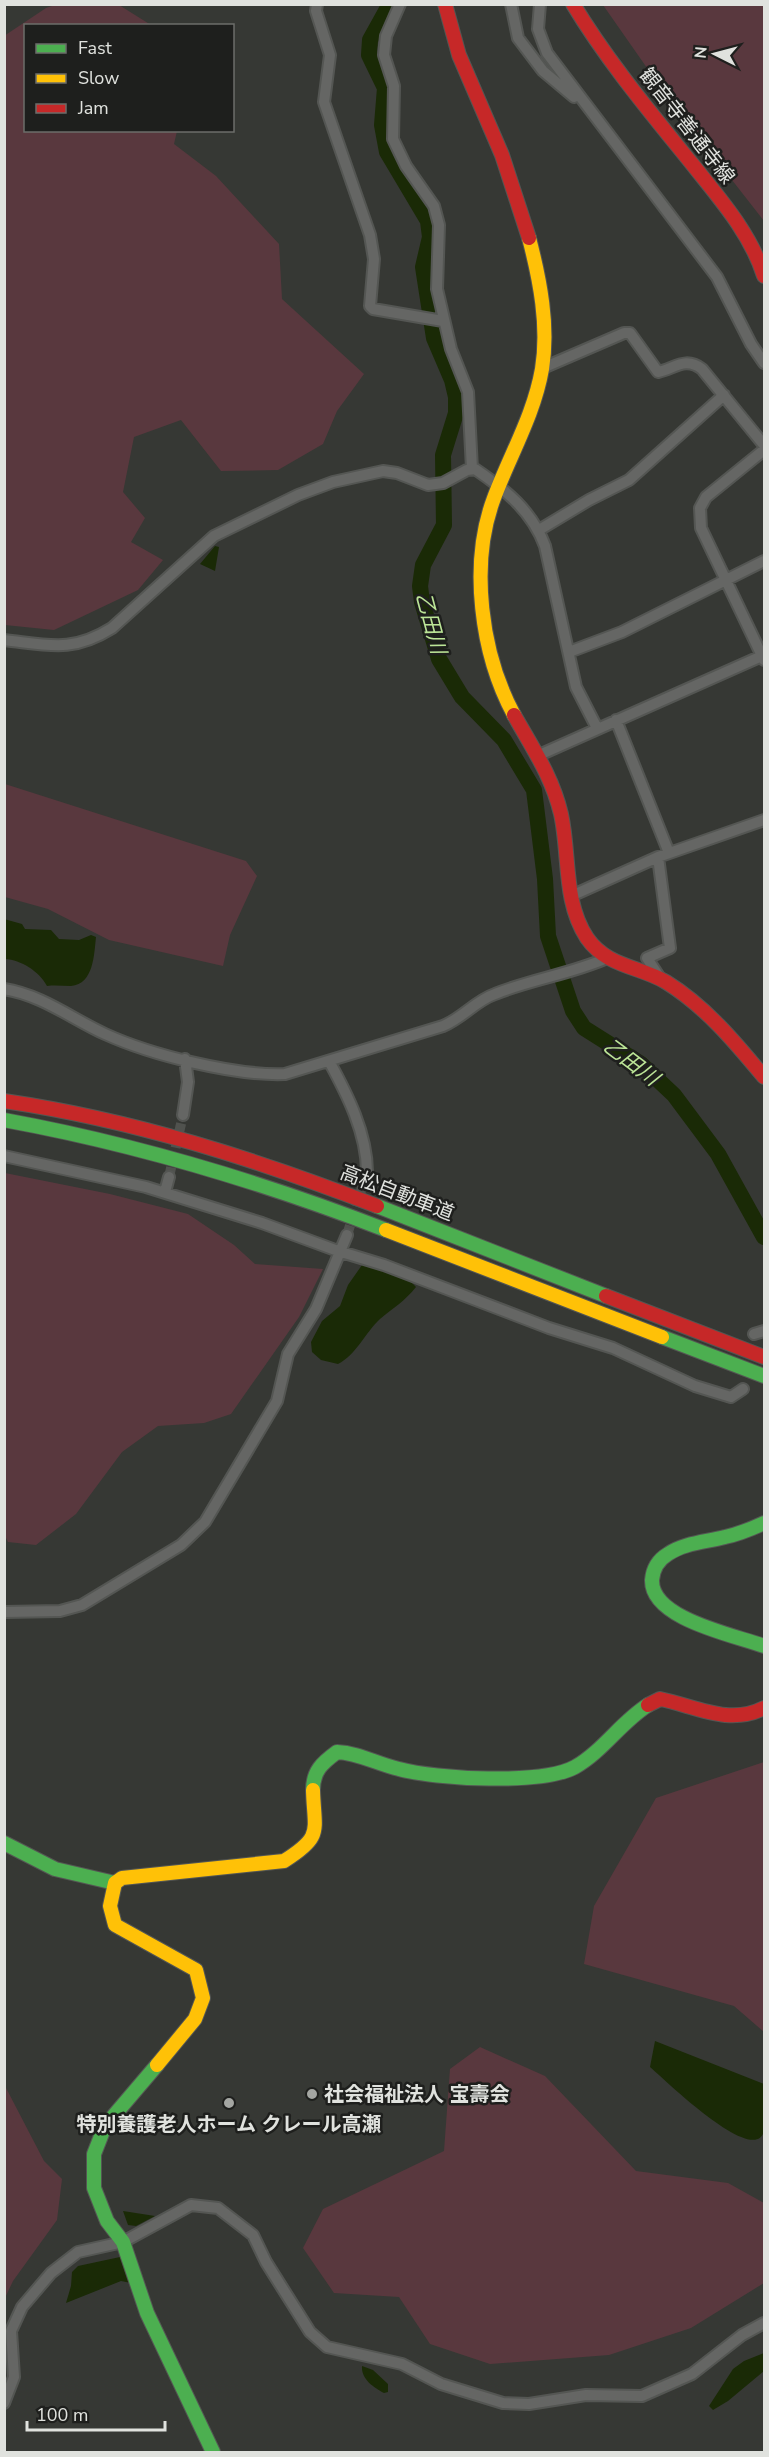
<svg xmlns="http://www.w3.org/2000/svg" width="769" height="2457" font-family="'Nunito Sans','Noto Sans JP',sans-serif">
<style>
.green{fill:#59383e}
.water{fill:#1a2a06}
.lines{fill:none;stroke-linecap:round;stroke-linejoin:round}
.river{stroke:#1a2a06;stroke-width:16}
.street-tunnel{stroke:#50524e;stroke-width:10;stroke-dasharray:10 5;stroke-linecap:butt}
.street-casing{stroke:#545653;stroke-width:14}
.fast-casing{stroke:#545653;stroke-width:16}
.slow-casing{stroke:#545653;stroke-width:16}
.jam-casing{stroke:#545653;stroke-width:16}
.street{stroke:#656664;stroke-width:10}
.fast{stroke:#4caf50;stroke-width:14}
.slow{stroke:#ffc107;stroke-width:14}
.jam{stroke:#c62828;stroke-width:14}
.poi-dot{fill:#a4a6a2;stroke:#1e1f1d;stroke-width:2}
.labels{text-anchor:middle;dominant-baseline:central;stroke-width:5;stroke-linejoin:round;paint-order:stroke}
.street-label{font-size:20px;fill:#e0e2de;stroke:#1e1f1d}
.poi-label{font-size:20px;font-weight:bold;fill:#e0e2de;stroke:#1e1f1d;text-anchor:start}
.water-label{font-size:21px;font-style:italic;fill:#bce597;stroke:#1e1f1d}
</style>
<rect width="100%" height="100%" fill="#363834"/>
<path class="green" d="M55,5H119L151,25L26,26V130L177,131L174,144L216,176L279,244L282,299L364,374L337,411L323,444L278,470L221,471L181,420L134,437L123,492L145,518L131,542L163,560L138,590L54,630L5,625L4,36L46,8Z
M603,5H764V221L668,98Z
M5,784L246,861L257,876L230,935L223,966L109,940L48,909L5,897Z
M5,1173L110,1194L188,1214L234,1245L255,1264L323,1269L299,1317L231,1414L204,1423L158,1426L122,1452L76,1514L36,1545L8,1542L5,1536Z
M764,1762V2032L734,2006L584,1964L594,1906L656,1798Z
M480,2047L545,2076L636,2171L728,2183L764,2203V2283L691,2328L609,2355L490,2364L430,2344L399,2297L334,2293L303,2248L323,2209L444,2151L450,2069Z
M5,2086L44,2161L62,2179L57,2220L13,2281L5,2298Z"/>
<path class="water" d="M215,546L219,547L215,571L200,564Z
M4,919L22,924L25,929L51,930L59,939L79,940L91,935L96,937C94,954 94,984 71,986C63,986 55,985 47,986C39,971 21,960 5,959Z
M362,1265C381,1269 403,1272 416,1287C405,1301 393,1308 380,1319C365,1333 356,1355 338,1364L321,1360L312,1352L311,1342L322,1321L340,1306L348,1285Z
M655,2041L764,2084C765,2098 768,2117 764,2131C755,2168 663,2078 650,2067Z
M123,2211L155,2216L136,2226L128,2225Z
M120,2257L131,2283L121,2281L66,2303L71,2286L72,2272L78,2266Z
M764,2353V2371L728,2401L713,2410L709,2406L733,2369L744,2361Z
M362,2366L373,2370L388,2384V2392L384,2393C373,2387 361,2379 362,2366Z"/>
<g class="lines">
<path class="river" d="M390,4L370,40L369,55L385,88L382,125L387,152L428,221L430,237L423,267L434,338L452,380L456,397V413L443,455L444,525L423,565L420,586L422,602L439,659L462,697L504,740L534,790L545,879L548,936L573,1011L584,1028L641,1064L674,1095L718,1154L764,1237"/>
<path class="street-tunnel" d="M169,1177L183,1115
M347,1235L367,1172"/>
<defs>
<path id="street" d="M317,4L316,11L330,55L324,102L370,235L374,259L370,306L373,309L443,321
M400,4L386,36L384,55L394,86L393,139L406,166L434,206L439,225L437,289L451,349L468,392L472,469
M511,4L518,38L543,71L574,97
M540,4L538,29L547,53L717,277L751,344L764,363
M545,367L624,333H630L658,372C674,369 685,356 702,369L764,445
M764,450L706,497L700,508L701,528L764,660
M539,530L589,500L629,480L724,395
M4,640C49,645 72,653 112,628L214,536L298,495L333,482L383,471L397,473L428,485L443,483L467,470L475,469C506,490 532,511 545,546L576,687L597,728
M569,652L622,632L764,561
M616,720L669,853
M537,756L764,655
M658,857L670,948L647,958L660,978
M571,896L658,857L764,820
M4,989C42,995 72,1019 105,1034C151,1055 235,1076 285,1074L443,1026C464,1017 475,1001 495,994C532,979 571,974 607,958
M329,1061C347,1094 367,1133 367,1172
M183,1115L188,1082L185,1059
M4,1156L146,1187L262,1223L338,1251L384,1265L549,1328L613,1348L695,1386L731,1397L743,1389
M165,1192L169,1177
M754,1334L764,1331
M4,1612L60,1611L82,1605L181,1545L205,1522L277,1401L288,1354L316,1309L347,1235
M4,2403L14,2377L11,2331L22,2307L51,2273L78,2252L123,2242L191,2205L218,2208L253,2235L266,2262L310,2332L327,2347L402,2364L441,2384L503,2403L529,2404L586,2395L642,2396L692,2374L742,2335L764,2323"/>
<path id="fast" d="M4,1120C135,1144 262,1182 386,1230
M377,1206L606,1296
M662,1337L764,1376
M764,1523C751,1529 739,1534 725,1537C706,1542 684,1543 668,1554C658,1560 653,1568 652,1580C651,1619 734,1635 764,1646
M313,1790C313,1771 322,1763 337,1752C359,1753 377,1764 399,1769C436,1779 542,1785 575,1767C603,1751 621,1722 648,1705
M4,1843L55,1869L115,1883
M157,2065L105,2126L94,2154V2188L107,2221L123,2242L147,2313L213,2452"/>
<path id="slow" d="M514,715C481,654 469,564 494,498C510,455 534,415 542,369C549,326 540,280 529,238
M386,1230L662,1337
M157,2065L195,2019L203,1998L196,1970L115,1925L110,1906L115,1883L122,1878L284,1861C324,1836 314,1831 313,1790"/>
<path id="jam" d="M445,4L459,55L502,155L529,238
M573,4C608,62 651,113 693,165C720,199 751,234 764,276
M514,715C533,749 552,776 561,814C570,855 563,902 587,938C607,967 639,966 666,982C705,1006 735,1042 764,1077
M4,1101C134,1120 255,1159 377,1206
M606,1296L764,1357
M648,1705L660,1699C695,1706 729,1726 764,1708"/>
</defs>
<use href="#street" class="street-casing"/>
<use href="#fast" class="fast-casing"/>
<use href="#slow" class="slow-casing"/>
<use href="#jam" class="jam-casing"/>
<use href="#street" class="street"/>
<use href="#fast" class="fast"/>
<use href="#slow" class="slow"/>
<use href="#jam" class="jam"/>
</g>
<g class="poi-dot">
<circle cx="312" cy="2094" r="6"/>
<circle cx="229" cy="2103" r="6"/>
</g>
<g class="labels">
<g class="street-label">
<text transform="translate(687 126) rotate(52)">観音寺善通寺線</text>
<text transform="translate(397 1193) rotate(21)">高松自動車道</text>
</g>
<g class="poi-label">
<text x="324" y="2094">社会福祉法人 宝壽会</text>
<text x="229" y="2124" text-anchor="middle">特別養護老人ホーム クレール高瀬</text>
</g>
<g class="water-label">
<text transform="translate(431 623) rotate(75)">乙田川</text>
<text transform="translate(631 1062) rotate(37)">乙田川</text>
</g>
</g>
<rect width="769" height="2457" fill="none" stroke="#e0e2de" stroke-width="12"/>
<rect x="24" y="24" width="210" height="108" fill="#1e1f1d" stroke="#6c6d6a" stroke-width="1.5"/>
<rect x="36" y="44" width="30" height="9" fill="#4caf50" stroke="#6c6d6a" stroke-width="1.5"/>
<text x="78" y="54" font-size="18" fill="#e0e2de">Fast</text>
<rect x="36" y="74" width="30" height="9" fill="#ffc107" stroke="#6c6d6a" stroke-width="1.5"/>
<text x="78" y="84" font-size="18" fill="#e0e2de">Slow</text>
<rect x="36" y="104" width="30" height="9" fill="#c62828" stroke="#6c6d6a" stroke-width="1.5"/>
<text x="78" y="114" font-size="18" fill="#e0e2de">Jam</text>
<g transform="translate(715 54) rotate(276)" stroke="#1e1f1d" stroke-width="4.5" paint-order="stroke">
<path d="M0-4.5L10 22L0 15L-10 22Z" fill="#e0e2de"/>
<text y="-9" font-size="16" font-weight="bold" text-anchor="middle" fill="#e0e2de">N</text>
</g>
<path d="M27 2421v9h138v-9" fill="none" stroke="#e0e2de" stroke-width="3"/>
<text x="36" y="2421" font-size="18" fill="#e0e2de" stroke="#1e1f1d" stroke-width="4.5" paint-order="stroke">100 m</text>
</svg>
